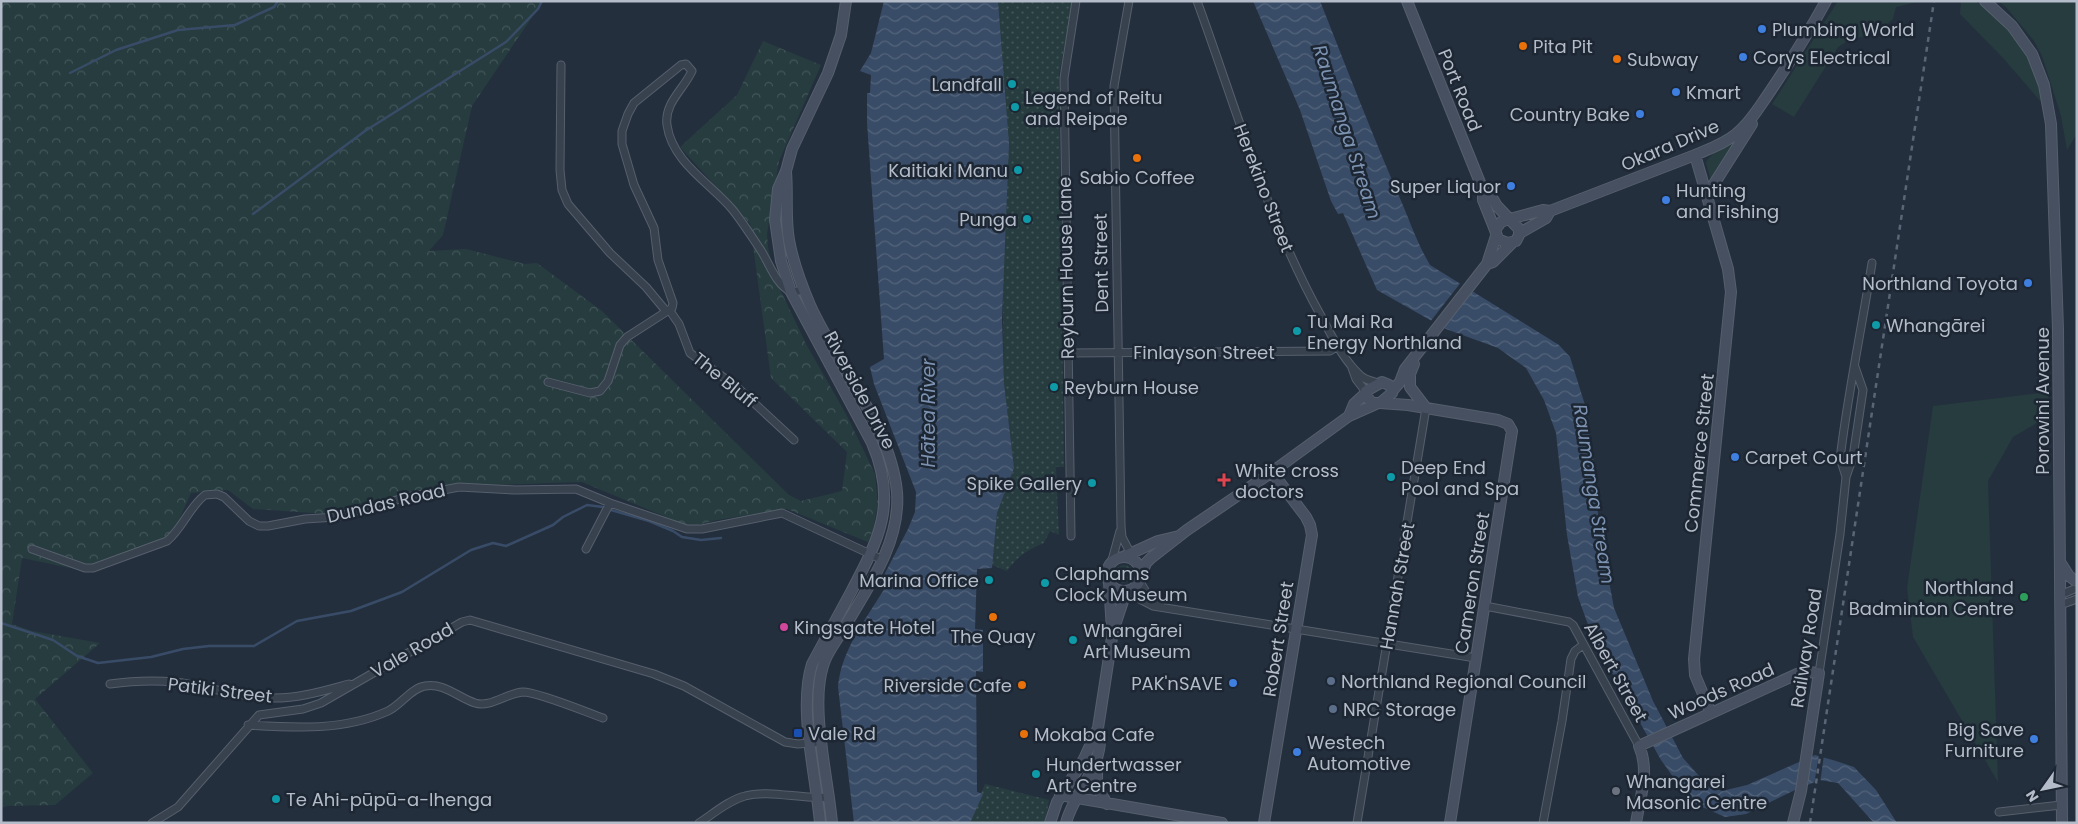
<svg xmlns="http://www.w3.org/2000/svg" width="2078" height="824" font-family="Poppins,sans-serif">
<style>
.grass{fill:#263c3f}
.forest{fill:url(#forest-crowns)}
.park{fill:url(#park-dots)}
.water{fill:url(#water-waves)}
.pier{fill:#242f3e}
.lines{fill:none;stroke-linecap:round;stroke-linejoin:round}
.stream{stroke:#394c67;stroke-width:2.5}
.street-casing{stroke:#565f6c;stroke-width:9}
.secondary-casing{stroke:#565f6c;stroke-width:12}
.street{stroke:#38414e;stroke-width:7}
.secondary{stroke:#465061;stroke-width:10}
.rail{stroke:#5a6575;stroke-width:2.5;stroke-dasharray:5 5;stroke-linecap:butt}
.shop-dot{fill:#3f7fe0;stroke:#1d2633;stroke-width:2}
.food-dot{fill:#e8710a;stroke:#1d2633;stroke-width:2}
.culture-dot{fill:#0f9aa8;stroke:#1d2633;stroke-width:2}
.health-dot{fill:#e0444e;stroke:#1d2633;stroke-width:2}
.leisure-dot{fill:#2e9e5b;stroke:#1d2633;stroke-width:2}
.hotel-dot{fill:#d1479c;stroke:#1d2633;stroke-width:2}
.service-dot{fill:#5c6f8a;stroke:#1d2633;stroke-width:2}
.transit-dot{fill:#1a4fb4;stroke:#1d2633;stroke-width:2}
.worship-dot{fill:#6b7280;stroke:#1d2633;stroke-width:2}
.labels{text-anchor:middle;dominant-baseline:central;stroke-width:5;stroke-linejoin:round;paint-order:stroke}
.poi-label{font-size:18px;fill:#b4bcc9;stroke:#1d2633;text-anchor:start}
.street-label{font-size:18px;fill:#b4bcc9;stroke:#1d2633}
.water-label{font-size:19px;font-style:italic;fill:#7c92b1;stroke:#1d2633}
</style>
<defs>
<pattern id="forest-crowns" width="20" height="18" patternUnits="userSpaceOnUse" patternTransform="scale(1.25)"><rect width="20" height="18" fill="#263c3f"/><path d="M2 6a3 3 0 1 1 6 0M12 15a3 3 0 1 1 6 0" fill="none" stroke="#435659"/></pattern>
<pattern id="park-dots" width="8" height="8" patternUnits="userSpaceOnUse" patternTransform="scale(1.25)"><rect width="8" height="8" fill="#263c3f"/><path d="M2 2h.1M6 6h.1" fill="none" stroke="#435659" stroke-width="1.8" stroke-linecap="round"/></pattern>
<pattern id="water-waves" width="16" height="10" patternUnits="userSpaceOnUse" patternTransform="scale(1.25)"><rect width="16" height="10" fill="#394c67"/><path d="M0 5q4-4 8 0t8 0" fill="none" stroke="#53647b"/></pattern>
</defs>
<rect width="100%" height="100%" fill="#242f3e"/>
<path class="grass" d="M1838,1H1921L1896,7L1893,19L1876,34L1851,39L1838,47L1794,117L1772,104Z
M1961,1H1975L2006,23L2033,64L2042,103L2003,58L1960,14Z
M1998,1H2077V134L2067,150L2061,116L2042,56L2034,41L2006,7Z
M1738,141L1711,181L1706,163C1711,151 1727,146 1738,141Z
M2049,392L2047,417L2013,437L1988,481L1998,782L1913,637L1907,588L1933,406Z"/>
<path class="forest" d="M1,1H543L472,106L443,235L429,251L466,249L525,264L537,263L602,311L789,495L801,501L842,491L847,452L771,378L750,224L680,147L737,95L763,41L821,65L779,161L767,234L768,248L778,285L806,344L846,414L875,474L878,504L873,530L868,542L787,509L717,520L690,527L582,482L440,487L402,494L328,514L253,509L228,490L191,493L170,541L90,572L22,558L12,624L32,631L100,643L35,699L93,773L55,805L7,806L1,808Z"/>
<path class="park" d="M998,1H1073L1059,74L1064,467H1056L1059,535L1050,531L1044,543C1027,550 1018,556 1007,571L992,565L997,513L1014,468L1004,383Z
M1115 574a9 9 0 1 1 18 0a9 9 0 1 1-18 0Z
M985,784L1049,800L1045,823H968Z"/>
<path class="water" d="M884,1H998L1009,144L1002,319L1004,383L1014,468L997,513L992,568L977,569L975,629L983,630V672L976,671L977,792L983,794L970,823H854L838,687C841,649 869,615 888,583L883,577L908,529L915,512L916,492L874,384L870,367L884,359L867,123V93H870L871,75L860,71L871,53Z
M1253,1H1320C1346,66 1371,132 1399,196C1409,219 1417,243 1430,265L1559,345L1570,357L1585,405L1594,464L1599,526L1614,608L1653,701L1683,758L1708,786L1722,791L1747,785L1815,755L1836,761L1854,767L1876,790L1897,823H1874L1838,783L1820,780L1795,790L1746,814L1725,817L1691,802L1661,760L1594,641L1578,597L1567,535L1556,433L1544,400L1526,368L1498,348L1446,329L1377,290L1343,213L1338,214L1331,201L1300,110Z"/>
<path class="pier" d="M1462,281L1474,289L1443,329L1430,322Z
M1819,754L1824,755L1820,783L1814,785Z"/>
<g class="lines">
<path class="stream" d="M70,73L116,50L178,30L235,25L274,7L278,1
M253,214L365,131L506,42L538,9L542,1
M611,510L649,521L673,531L682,537L701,540L721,538
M1,623L53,640L77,656L98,663L151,657L183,649L209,646H254L297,621L351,611L402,592L471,550L493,543L506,546L553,525L563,517L587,505L603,507"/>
<defs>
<path id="street" d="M1129,1L1114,86L1121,526L1122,537L1134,560
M1197,1C1236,107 1266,217 1321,316C1332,336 1343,360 1361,376C1365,380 1372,381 1378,383
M561,65L560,170L562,190L568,204L610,253L646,287L666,311
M670,311L679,324L690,353L738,388L794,440
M1068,353L1330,351L1338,346
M1352,368L1356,379L1366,392
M548,382L590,393L600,391L608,381L620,345L627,337L672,308L673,303L658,260L654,228L634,185L622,144V131L628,114L634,103L681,65L686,64L692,71C684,89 664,103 667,125C672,162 710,183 732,209C741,220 750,234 758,246C769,261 774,283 791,292L804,290
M1846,477L1841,461V451C1849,388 1862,326 1872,263
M1071,536L1064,78L1076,1
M32,549L85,568H93L167,541C183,528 189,507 205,495L217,494L224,497L249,521L259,526H268L305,519L336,517L407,497L459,487L515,490L576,489L610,503L687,529H702L782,513L883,560
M586,549L610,503
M1111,564L1120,531
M1140,582L1148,595L1161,606
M1126,592L1153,606L1476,658
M2060,595L2077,588
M2060,605L2077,599
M1485,606L1569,622L1573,625L1639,746
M1819,673L1840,534L1846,477L1853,457L1863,390L1855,367
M110,684C131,681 154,680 175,682C207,686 238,697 270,698C297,699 323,691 349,684
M248,725C295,728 344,731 388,711C401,705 411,688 425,686C443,682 459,698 475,703C490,708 507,693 523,692C538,692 586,712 603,718
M1999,812L2061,805
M152,823L178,807L259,715L303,709L321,703L462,622L470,620L654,674L684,686L785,742L798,744L822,742
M699,823C713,814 729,800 745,796C769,789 803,800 830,797
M1357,823L1426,408
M1543,823L1562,721L1571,659L1575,651L1583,645"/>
<path id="secondary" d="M1407,1L1483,190V200L1495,230
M1985,1L2012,26L2032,54L2044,85L2051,124L2058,329L2062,823
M1695,155L1728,269L1731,292L1694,659L1695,675L1711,713
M786,172C788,195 785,218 789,240C793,262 801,284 810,305C836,363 891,427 897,492C901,544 866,590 841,633C835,643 826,654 823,666C810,707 828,778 832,823
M1483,190L1491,196L1497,206L1519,229V235L1516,241L1507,243L1498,239L1495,230L1501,222L1509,219
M1707,195L1752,124
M1510,219L1543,210L1550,211
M1520,233L1546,218L1550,211L1695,155C1709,149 1724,144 1736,134C1749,124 1758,109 1767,96C1788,65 1808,34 1826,1
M1487,264L1493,262L1512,243
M1414,364L1410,374V387L1426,408
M1382,382L1389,385L1393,390L1392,393L1380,403H1372L1367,397L1366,391Z
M1393,390L1400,382L1405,369L1487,264L1496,236
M1380,403L1408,405L1498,420L1508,424L1512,431L1450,823
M1349,416L1354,404L1366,393
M1107 574a17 17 0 1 1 34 0a17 17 0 1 1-34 0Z
M1123,557L1158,541L1179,536
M2060,562L2069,576L2077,582
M1142,573L1146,563L1151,558L1187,530L1272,472L1349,416L1376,404
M1109,582L1112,630
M1097,761V786L1107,804
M1060,795L1222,823
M820,823C816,775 798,709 812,664C825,640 838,616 851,592C879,539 898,503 872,443L791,292L781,261L775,220L778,189L786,171L792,149L828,73L841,35L846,1
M1050,823L1057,802L1084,759L1098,728L1113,631L1124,598L1131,595L1134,588
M1066,823C1073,793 1106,764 1099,731
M1264,823L1312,535L1310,525L1306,517L1272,472
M1636,823C1640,798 1650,770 1639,746L1797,674L1807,672L1819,673L1801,791L1793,823"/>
</defs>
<use href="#street" class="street-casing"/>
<use href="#secondary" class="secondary-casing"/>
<use href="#street" class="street"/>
<use href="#secondary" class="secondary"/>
<path class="rail" d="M1810,823L1934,1"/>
</g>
<g class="shop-dot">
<circle cx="1762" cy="29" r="5"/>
<circle cx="1743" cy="57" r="5"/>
<circle cx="1676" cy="92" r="5"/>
<circle cx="1640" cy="114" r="5"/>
<circle cx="1511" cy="186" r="5"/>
<circle cx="1666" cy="200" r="5"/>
<circle cx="2028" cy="283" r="5"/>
<circle cx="1735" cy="457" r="5"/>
<circle cx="1233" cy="683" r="5"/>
<circle cx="2034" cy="739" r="5"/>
<circle cx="1297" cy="752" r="5"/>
</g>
<g class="food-dot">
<circle cx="1523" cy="46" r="5"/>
<circle cx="1617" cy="59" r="5"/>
<circle cx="1137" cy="158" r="5"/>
<circle cx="993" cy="617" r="5"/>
<circle cx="1022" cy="685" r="5"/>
<circle cx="1024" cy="734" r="5"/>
</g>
<g class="culture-dot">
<circle cx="1012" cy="84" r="5"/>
<circle cx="1015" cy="107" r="5"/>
<circle cx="1018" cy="170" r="5"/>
<circle cx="1027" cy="219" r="5"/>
<circle cx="1876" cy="325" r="5"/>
<circle cx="1297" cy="331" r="5"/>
<circle cx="1054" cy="387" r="5"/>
<circle cx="1391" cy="477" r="5"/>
<circle cx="1092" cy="483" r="5"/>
<circle cx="989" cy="580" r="5"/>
<circle cx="1045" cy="583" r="5"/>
<circle cx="1073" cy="640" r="5"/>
<circle cx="1036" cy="774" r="5"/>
<circle cx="276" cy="799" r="5"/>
</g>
<path class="health-dot" d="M1221.5 472.5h5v5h5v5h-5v5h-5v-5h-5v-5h5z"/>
<circle class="leisure-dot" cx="2024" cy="597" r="5"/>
<circle class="hotel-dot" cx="784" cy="627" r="5"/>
<g class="service-dot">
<circle cx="1331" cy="681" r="5"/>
<circle cx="1333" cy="709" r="5"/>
</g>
<rect class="transit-dot" x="793" y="728" width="10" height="10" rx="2.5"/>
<circle class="worship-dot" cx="1616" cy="791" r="5"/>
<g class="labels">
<g class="poi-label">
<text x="1772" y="29">Plumbing World</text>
<text x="1533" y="46">Pita Pit</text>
<text x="1753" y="57">Corys Electrical</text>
<text x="1627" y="59">Subway</text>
<text x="1002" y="84" text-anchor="end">Landfall</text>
<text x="1686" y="92">Kmart</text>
<text x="1025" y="97">Legend of Reitu<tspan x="1025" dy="21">and Reipae</tspan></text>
<text x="1630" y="114" text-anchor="end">Country Bake</text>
<text x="1008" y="170" text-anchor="end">Kaitiaki Manu</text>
<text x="1137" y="177" text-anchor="middle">Sabio Coffee</text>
<text x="1501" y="186" text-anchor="end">Super Liquor</text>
<text x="1676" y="190">Hunting<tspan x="1676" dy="21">and Fishing</tspan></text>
<text x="1017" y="219" text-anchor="end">Punga</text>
<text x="2018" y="283" text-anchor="end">Northland Toyota</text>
<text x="1307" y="321">Tu Mai Ra<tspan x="1307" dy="21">Energy Northland</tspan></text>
<text x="1886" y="325">Whangārei</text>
<text x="1064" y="387">Reyburn House</text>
<text x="1745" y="457">Carpet Court</text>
<text x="1401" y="467">Deep End<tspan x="1401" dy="21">Pool and Spa</tspan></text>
<text x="1235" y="470">White cross<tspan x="1235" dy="21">doctors</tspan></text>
<text x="1082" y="483" text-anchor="end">Spike Gallery</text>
<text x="1055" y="573">Claphams<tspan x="1055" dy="21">Clock Museum</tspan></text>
<text x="979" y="580" text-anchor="end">Marina Office</text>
<text x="2014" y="587" text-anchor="end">Northland<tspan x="2014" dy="21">Badminton Centre</tspan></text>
<text x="794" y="627">Kingsgate Hotel</text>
<text x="1083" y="630">Whangārei<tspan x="1083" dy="21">Art Museum</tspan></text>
<text x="993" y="636" text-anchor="middle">The Quay</text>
<text x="1341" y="681">Northland Regional Council</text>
<text x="1223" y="683" text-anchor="end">PAK'nSAVE</text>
<text x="1012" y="685" text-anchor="end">Riverside Cafe</text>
<text x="1343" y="709">NRC Storage</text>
<text x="2024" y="729" text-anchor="end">Big Save<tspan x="2024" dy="21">Furniture</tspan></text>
<text x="808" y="733">Vale Rd</text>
<text x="1034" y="734">Mokaba Cafe</text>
<text x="1307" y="742">Westech<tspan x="1307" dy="21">Automotive</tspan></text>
<text x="1046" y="764">Hundertwasser<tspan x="1046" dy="21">Art Centre</tspan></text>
<text x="1626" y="781">Whangarei<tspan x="1626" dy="21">Masonic Centre</tspan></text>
<text x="286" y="799">Te Ahi-pūpū-a-Ihenga</text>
</g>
<g class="street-label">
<text transform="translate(1460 90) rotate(68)">Port Road</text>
<text transform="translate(1670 145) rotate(-23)">Okara Drive</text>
<text transform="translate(1264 188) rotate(69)">Herekino Street</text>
<text transform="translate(1101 263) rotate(-91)">Dent Street</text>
<text transform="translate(1066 268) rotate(-91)">Reyburn House Lane</text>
<text x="1204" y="352">Finlayson Street</text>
<text transform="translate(725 380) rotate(39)">The Bluff</text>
<text transform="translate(860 390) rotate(62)">Riverside Drive</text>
<text transform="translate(2042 401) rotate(-90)">Porowini Avenue</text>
<text transform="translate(1699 453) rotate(-84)">Commerce Street</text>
<text transform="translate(386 503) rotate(-13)">Dundas Road</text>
<text transform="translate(1472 583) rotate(-81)">Cameron Street</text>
<text transform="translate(1397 586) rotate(-80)">Hannah Street</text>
<text transform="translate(1278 639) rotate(-81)">Robert Street</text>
<text transform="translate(1806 648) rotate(-81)">Railway Road</text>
<text transform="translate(412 650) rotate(-30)">Vale Road</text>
<text transform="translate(1616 672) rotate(61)">Albert Street</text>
<text transform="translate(220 690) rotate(7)">Patiki Street</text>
<text transform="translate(1721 691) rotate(-24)">Woods Road</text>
</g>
<g class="water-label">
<text transform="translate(1347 132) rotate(72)">Raumanga Stream</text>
<text transform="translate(928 413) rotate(-90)">Hātea River</text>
<text transform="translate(1594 494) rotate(81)">Raumanga Stream</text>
</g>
</g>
<rect width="2078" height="824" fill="none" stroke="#b4bcc9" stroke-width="5"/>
<g transform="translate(2043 789) rotate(237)" stroke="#1d2633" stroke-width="4" paint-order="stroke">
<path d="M0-4L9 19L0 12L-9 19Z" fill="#b4bcc9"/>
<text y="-8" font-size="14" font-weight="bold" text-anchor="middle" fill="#b4bcc9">N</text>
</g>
</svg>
